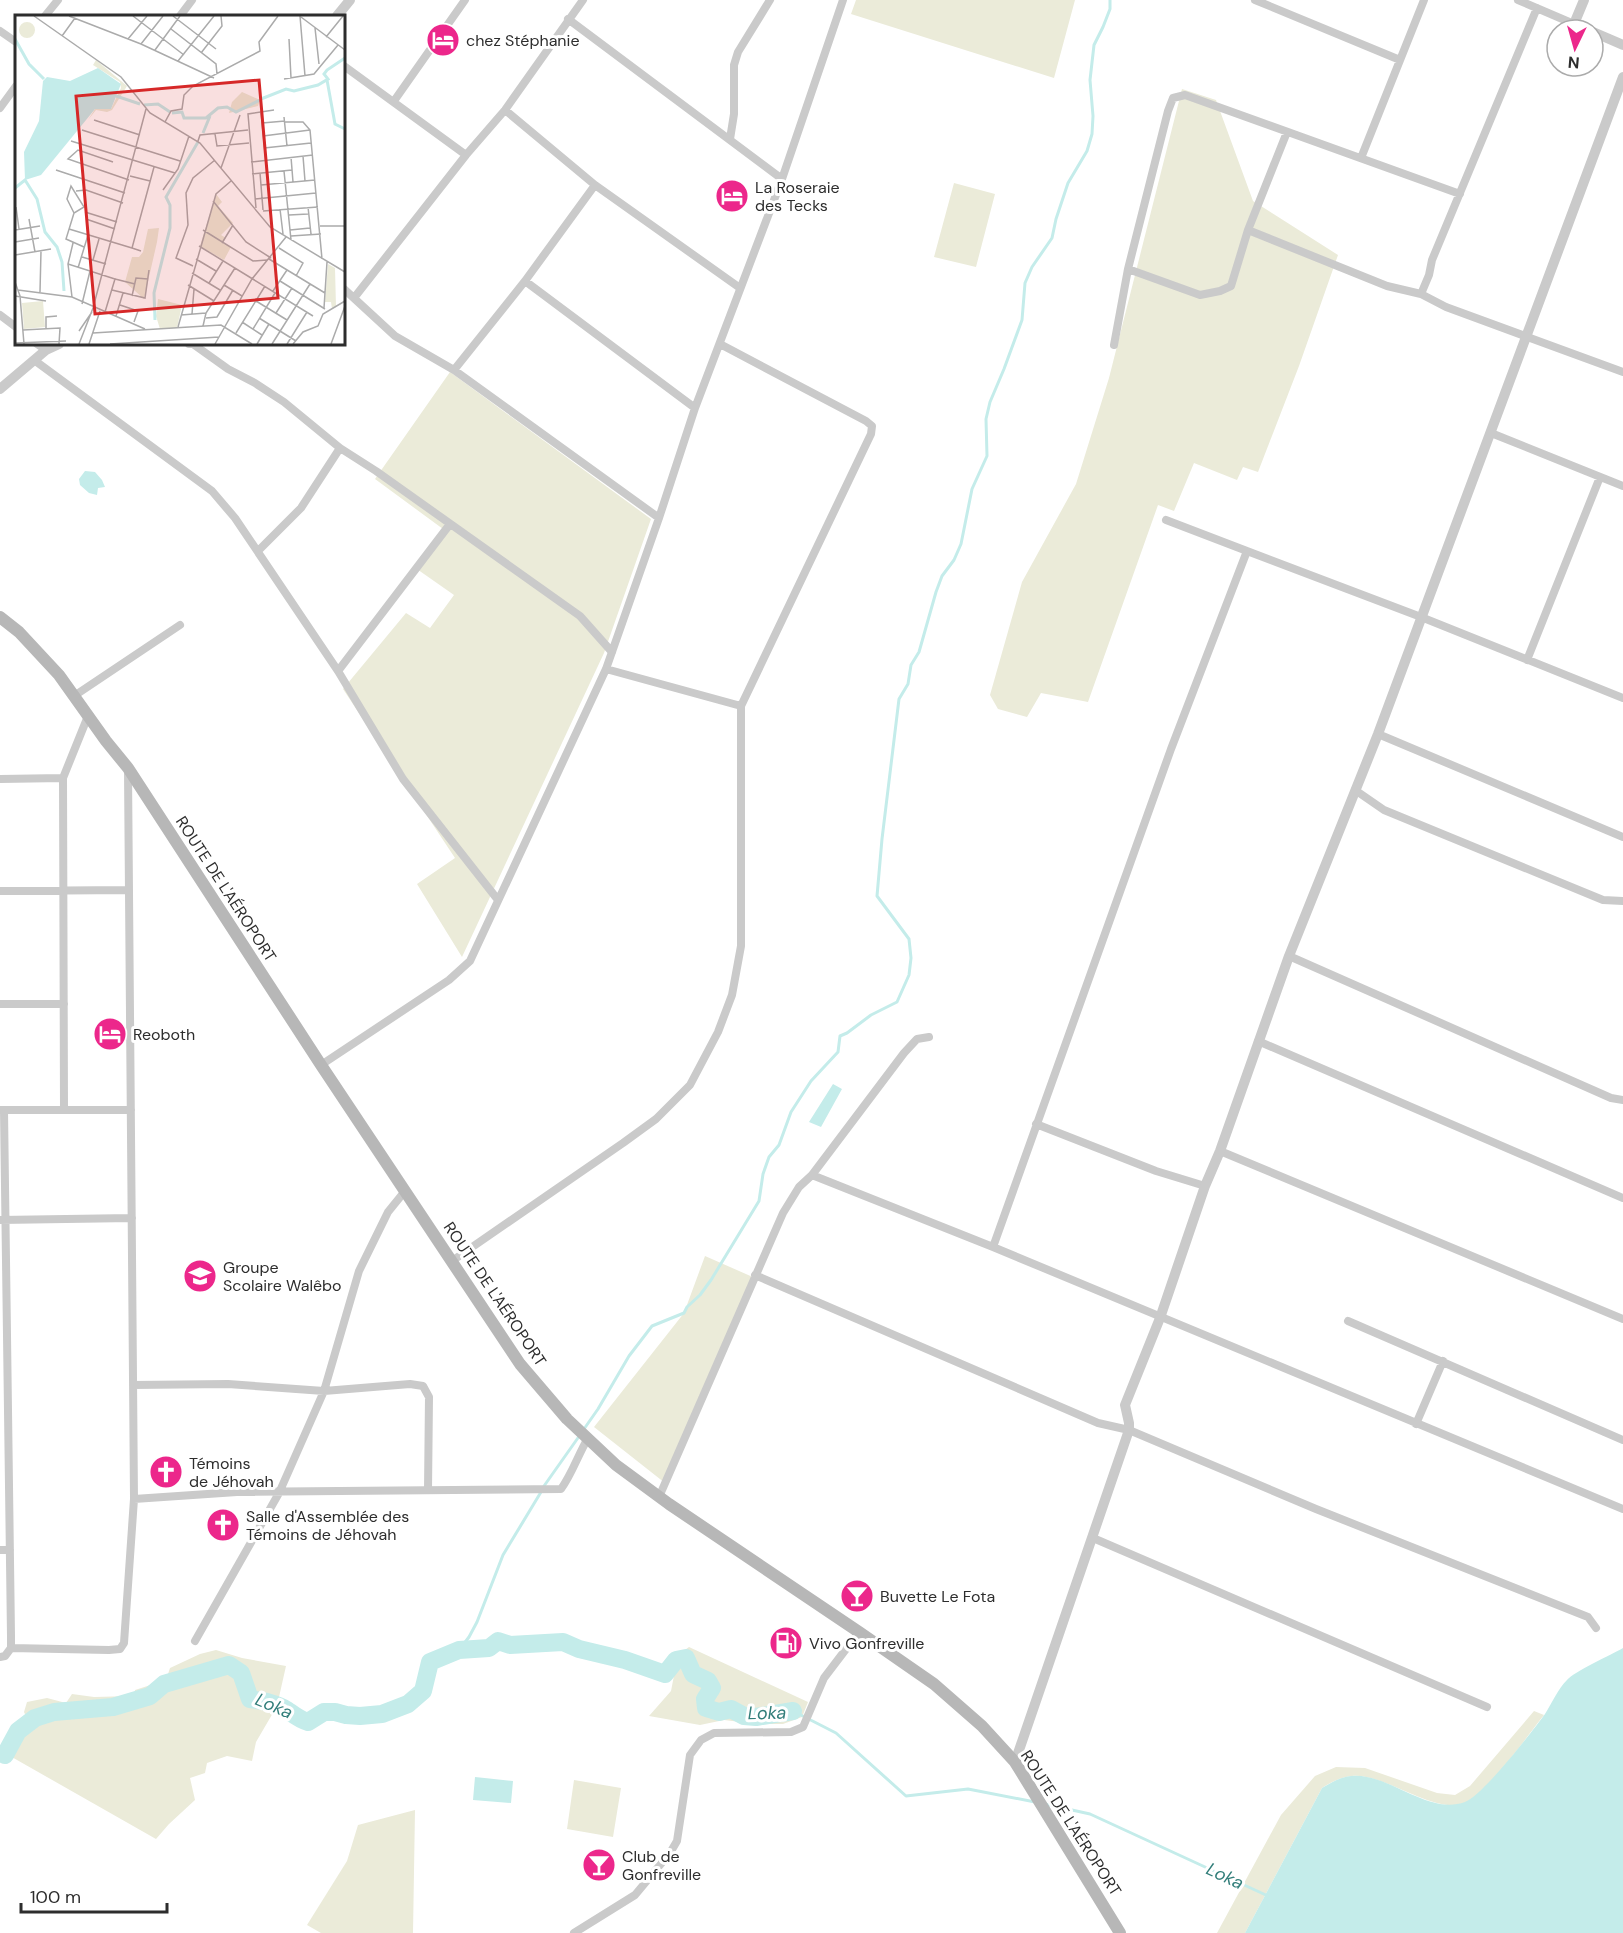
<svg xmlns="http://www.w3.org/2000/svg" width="1623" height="1933" font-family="'DM Sans',sans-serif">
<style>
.green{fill:#ebebd9}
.water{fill:#c4ecea}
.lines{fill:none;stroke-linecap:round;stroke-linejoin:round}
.stream{stroke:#c4ecea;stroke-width:3}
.river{stroke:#c4ecea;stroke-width:18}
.minor{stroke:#cacaca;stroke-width:8}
.tertiary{stroke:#cacaca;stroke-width:10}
.secondary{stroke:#b7b7b7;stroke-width:12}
.labels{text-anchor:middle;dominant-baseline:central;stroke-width:6;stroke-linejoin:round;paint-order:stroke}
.poi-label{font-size:16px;fill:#2d2d2d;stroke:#fff;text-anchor:start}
.street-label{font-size:16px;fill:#2d2d2d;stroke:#fff}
.water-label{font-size:18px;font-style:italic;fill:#327e7a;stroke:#fff}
.inset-river{fill:none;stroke:#c4ecea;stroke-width:3}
.inset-road{fill:none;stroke:#ababab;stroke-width:1.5}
.view{fill:#d62828;fill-opacity:0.15;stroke:#d62828;stroke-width:3}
.inset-edge{fill:none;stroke:#2d2d2d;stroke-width:3}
</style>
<rect width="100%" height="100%" fill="#fff"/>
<path class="green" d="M856,0H1075L1054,78L851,14Z
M1182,89L1216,100L1253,201L1338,255L1299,366L1258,472L1243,467L1237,480L1194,463L1174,511L1158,505L1088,702L1041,693L1027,717L998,709L990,695L1022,582L1076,484L1109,378Z
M954,183L995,194L976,267L934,257Z
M450,372L651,519L604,653L462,957L417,884L455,858L343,689L406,613L430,628L454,595L414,567L443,529L375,479Z
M705,1256L755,1278L665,1483L594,1427L684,1313Z
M689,1647L808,1702L802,1717L783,1724H757L724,1720L700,1725L649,1716L671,1691L678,1655Z
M216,1650L242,1658L286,1666L277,1706L256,1742L252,1761L227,1756L207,1763L205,1773L190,1778L195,1800L169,1824L156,1839L10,1756L29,1723L24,1712L27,1702L47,1698L66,1703L72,1694L94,1697L134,1696L135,1690L166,1680L170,1668L200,1654Z
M1534,1711L1544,1715C1527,1736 1489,1791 1467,1802C1436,1817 1386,1773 1352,1776C1341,1777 1331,1782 1322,1788L1245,1933H1217L1281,1815L1315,1776L1336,1767L1365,1768L1437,1793L1455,1795L1470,1786Z
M574,1780L621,1788L613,1837L567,1829Z
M415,1810L413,1933H321L307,1925L347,1861L358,1825Z"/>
<path class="water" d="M85,471L95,472L102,480L105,487L98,488L97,495L89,493L80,485L79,479Z
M833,1084L842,1089L821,1127L809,1122Z
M1623,1648V1933H1245L1322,1788C1331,1783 1340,1777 1351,1776C1388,1772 1428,1816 1465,1802C1482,1796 1532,1732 1545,1714C1552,1703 1558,1689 1567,1680C1575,1671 1611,1655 1623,1648Z
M475,1777L513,1781L511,1803L473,1800Z"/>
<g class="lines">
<path class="stream" d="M584,1429L598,1409L629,1356L652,1326L684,1313L687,1307L700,1295L711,1280L759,1201L763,1174L769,1157L779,1145L791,1112L811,1081L838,1052L840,1036L847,1033L871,1015L897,1002L909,975L911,958L909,939L877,896L882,839L899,699L908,684L911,665L919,652L936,592L942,576L954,560L961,544L972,489L987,456L986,419L990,402L1004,369L1022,320L1025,283L1032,267L1052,238L1056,219L1068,183L1087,151L1092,134L1093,116L1090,80L1094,45L1103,27L1110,9V0
M544,1486L580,1435
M459,1650L469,1637L477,1622L503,1555L541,1492
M793,1711L836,1733L906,1796L968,1789L1035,1802
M1045,1804L1090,1814L1268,1896"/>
<path class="river" d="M5,1755L18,1731L35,1718L54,1712L113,1707L150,1696L164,1684L229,1665L241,1673L250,1699C263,1701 276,1703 287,1710C294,1715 300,1720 308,1722L324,1712H335L346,1715L360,1716L382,1714L408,1704L423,1691L430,1662L459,1650L489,1648L498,1641L510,1645L563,1642L579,1649L625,1660L665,1674L676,1660L686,1658L693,1674L708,1681L712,1688L705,1699L706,1708L719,1712L731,1709L744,1716L756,1717L793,1711"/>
<path class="minor" d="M1255,0L1400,60
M1518,0L1574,24
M1537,8L1432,260L1429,275L1421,294L1446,307L1623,372
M45,16L58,0
M180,16L192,0
M568,19L782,179
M0,31L16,42
M344,66L466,155
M394,101L465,0
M0,108L16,86
M505,110L595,185L740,288
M730,139L734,114V65L738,52L770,0
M1361,158L1424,0
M1248,230L1387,286L1421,294
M1128,269L1200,295L1220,291L1231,286L1248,230L1287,132
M525,281L695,408
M344,289L395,336L454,370L659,518
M354,298L466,155L505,110L583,0
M0,315L16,327
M37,344L46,350
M189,344H193L228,369L255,383L284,402L340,448L376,471L580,616L612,652
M1114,345L1128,269L1168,111L1173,98L1185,95L1460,194
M34,360L212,491L235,518L338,671L403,779L498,900
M454,370L525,281L595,185
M1491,433L1623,486
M258,551L301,508L340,448
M1247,551L1421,617L1623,698
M1527,660L1600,477
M606,669L741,706
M338,671L450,524
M74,696L180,625
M1378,734L1623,837
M0,779L63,778
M1355,790L1384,810L1603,900L1623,901
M0,891L129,890
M1289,956L1611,1098L1623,1100
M0,1004H64
M1258,1041L1623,1198
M321,1065L449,980L470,961L606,669L659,518L695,408L782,179L843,0
M0,1110H131
M64,1110L63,778L88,716
M1036,1124L1156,1171L1205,1186
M1220,1151L1623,1319
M812,1175L993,1247L1623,1509
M0,1220L132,1218
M993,1247L1171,749L1247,551L1166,520
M452,1261L623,1143L656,1119L690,1085L718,1032L732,995L741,946V706L871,434L872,426L866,421L720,344
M755,1275L1098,1423L1129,1430L1316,1509L1588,1617L1596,1628
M1348,1321L1623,1440
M133,1385L228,1384L324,1391L410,1384L423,1386L429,1397L428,1490
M1416,1424L1443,1361
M659,1497L783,1213L799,1187L812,1175L904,1053L917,1039L929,1037
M134,1499L237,1492L561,1489C572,1474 578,1455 588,1438
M1093,1538L1487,1707
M0,1550H10
M195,1641L279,1493L324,1391L359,1271L388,1212L405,1191
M11,1648L109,1650L120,1649L124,1643L134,1499L128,771
M0,1657L5,1656L11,1648V1636L4,1110
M574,1933L635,1895L670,1853L677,1841L690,1755L701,1740L714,1733L791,1732L803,1727L824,1678L859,1632"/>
<path class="tertiary" d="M1584,0L1574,24L1588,30
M337,16L350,0
M1593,32L1623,45
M0,389L46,350L59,344
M1015,1762L1129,1430V1423L1125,1405L1160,1318L1205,1186L1220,1151L1289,956L1378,734L1623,77"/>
<path class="secondary" d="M0,617L19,632L59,675L106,741L128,768L321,1065L520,1364L567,1419L616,1465L669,1504L859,1632L934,1684L982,1726L1015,1762L1120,1933"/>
</g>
<defs>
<symbol id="hotel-disc" viewBox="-11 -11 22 22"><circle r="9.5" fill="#ec278b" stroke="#fff"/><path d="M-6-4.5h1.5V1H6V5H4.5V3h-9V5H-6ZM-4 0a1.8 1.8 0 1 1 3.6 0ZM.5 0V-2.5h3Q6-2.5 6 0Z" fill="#fff"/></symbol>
<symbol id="school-disc" viewBox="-11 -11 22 22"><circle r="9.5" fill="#ec278b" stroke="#fff"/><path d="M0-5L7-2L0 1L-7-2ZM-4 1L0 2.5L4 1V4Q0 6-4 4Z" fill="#fff"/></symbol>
<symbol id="church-disc" viewBox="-11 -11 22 22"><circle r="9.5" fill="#ec278b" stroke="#fff"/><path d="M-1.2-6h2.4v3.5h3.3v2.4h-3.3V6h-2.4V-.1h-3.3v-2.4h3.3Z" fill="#fff"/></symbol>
<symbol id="bar-disc" viewBox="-11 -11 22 22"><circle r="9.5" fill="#ec278b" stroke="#fff"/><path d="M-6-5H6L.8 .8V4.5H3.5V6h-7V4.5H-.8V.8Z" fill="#fff"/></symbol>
<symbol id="fuel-disc" viewBox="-11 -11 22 22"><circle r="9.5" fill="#ec278b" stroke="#fff"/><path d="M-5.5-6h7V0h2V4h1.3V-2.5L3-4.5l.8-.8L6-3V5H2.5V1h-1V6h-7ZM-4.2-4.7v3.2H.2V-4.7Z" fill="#fff"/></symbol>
</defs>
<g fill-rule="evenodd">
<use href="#hotel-disc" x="424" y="21" width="38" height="38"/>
<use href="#hotel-disc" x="713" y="177" width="38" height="38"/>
<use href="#hotel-disc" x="91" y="1015" width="38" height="38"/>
<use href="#school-disc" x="181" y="1257" width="38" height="38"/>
<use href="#church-disc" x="147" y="1453" width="38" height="38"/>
<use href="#church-disc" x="204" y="1506" width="38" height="38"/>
<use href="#bar-disc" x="838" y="1577" width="38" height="38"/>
<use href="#fuel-disc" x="767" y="1624" width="38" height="38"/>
<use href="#bar-disc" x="580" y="1846" width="38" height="38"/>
</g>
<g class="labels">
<g class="poi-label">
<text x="466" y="40">chez Stéphanie</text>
<text x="755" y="187">La Roseraie<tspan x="755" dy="18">des Tecks</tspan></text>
<text x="133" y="1034">Reoboth</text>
<text x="223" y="1267">Groupe<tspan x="223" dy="18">Scolaire Walêbo</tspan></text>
<text x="189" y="1463">Témoins<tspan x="189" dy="18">de Jéhovah</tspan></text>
<text x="246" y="1516">Salle d'Assemblée des<tspan x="246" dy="18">Témoins de Jéhovah</tspan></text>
<text x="880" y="1596">Buvette Le Fota</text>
<text x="809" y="1643">Vivo Gonfreville</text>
<text x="622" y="1856">Club de<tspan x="622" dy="18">Gonfreville</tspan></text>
</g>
<g class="street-label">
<text transform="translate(226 889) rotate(57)">ROUTE DE L'AÉROPORT</text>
<text transform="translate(495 1294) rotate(56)">ROUTE DE L'AÉROPORT</text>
<text transform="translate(1071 1823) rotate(57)">ROUTE DE L'AÉROPORT</text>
</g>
<g class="water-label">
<text transform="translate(274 1706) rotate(23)">Loka</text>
<text transform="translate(767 1713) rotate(-1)">Loka</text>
<text transform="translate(1225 1876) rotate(25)">Loka</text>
</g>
</g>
<g transform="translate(15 15)">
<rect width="330" height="330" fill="#fff"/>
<path d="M4 15a8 8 0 1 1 16 0a8 8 0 1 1-16 0ZM81,45L112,71L97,95L92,97L81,95L73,105L80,94H96L106,73L105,67L78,50ZM227,77L245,85L243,91L214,98L217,87ZM201,179L207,187L203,191L218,208L206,220L211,223L208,228L216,232L209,245L185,231ZM144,213L142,227L129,284L110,267L117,242H124L128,237L133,214ZM313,249L320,253L321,292L317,294L316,287H310ZM143,284L167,290L162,313L145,314L141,301ZM28,286L30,312L9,314L7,288Z" fill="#ebebd9"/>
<path d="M83,53L106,69L96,94H80L26,160L10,165L9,137L24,106L28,66L32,62L55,66Z" fill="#c4ecea"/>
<path class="inset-river" d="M0,24L14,49L29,64M312,65L320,109L330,114M101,81L125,89M246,84L271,74L279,76L303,70L313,64L309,59L312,55L330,43M129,90L143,89L155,97M157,98L167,97L169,103H191L203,93L212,92L221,97L245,85M188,118L195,101M0,173L10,165L22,184L30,217L42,232L47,247L49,276M140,305L139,278L155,213V190L151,182L183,127"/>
<path class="inset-road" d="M19,1L106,62L135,98L185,128L255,212L330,257M54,1L126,29L199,63M118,1L169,40M158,1L201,34M285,1L290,61M286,2L330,35M300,13L304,49M156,14L201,49L202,59M47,21L60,3M311,22L328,1M113,24L132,1M274,24L276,63M126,29L148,1M140,35L165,1M186,38L207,11L206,1M163,46L199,1M269,64L299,59L323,30M246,97L252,158M269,102L272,131M79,105L125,120M150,107L156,96L167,94L169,80L178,71L245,36L244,27L263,1M270,107H288L295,115L307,244M247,108L270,106M67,115L165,146M200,119L202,131L234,128M248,121L295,115M56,126L160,158M183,126L185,120L233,115M249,133L296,128M288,141L290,166M276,142L278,167M98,147L63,135L53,144L114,165M236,147L298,140M206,153L225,100M41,155L110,178M269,156L276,225M245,158L248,195M237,159L277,155M115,161L135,166M246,170L300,165M148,175L163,154L174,121M61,176L71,175L108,188M240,184L301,178M198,186L231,227L256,243M1,192L4,214M293,192L296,219M241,193L233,99L259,95M265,194L268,219M248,196L303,192M70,197L102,207M59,198L52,184L56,171L69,192L59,198L51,224L69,232M274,200L293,199M14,204L20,237M71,204L100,214M305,211H330M54,214L117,233M0,215L25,211M188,215L238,246L252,245M275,215L295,213M276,221L306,219M0,227L24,223M58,228L53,249L100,264L90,297M207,228L218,210M184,231L298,301M264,233L288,248L281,261M126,236L117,233L139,152M0,240L36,234M67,242L91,249M181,244L201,256M254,244L310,278M78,245L84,224M53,249L57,282M178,251L161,243L173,210L171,178L178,163L200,145M63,253L73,220M177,258L205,275M100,264L120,269M265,266L310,294M0,267L5,281L9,329M194,268L208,246M173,270L199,286M209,270L227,281M3,275L57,282L130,314M97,275L130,283L134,255M258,276L272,255M25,277L26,236M0,281L31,286M117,281L121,263L133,264M241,286L272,305M67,289L75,256M105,290L123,296L119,307M309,293L312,247M261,298L277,273M177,299L179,274M166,300L191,298M101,301L108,278M191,303L202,302L218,275M244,303L281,326M227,307L247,320M188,311L191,298L220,253M163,312L201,179L216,166M31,313V302L42,301M238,314L260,278M8,315L45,313L44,329M64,316L77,297M78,318L206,310L237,329M221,318L250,271M0,328L51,326M64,329L78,293L131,94M74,329L85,296M95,329L204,322M200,329L237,264L271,222M242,329L254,309M257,329L295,269M272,329L292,297M278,329L288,317L303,311L308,299L330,286M316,329L330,291"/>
<path class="view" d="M244,65L263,283L80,299L61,81Z"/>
<rect width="330" height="330" class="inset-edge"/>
</g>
<g transform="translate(1575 48) rotate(185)"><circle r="28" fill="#ffffff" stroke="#ababab" stroke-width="1.5"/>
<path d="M0-4.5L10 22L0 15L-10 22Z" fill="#ec278b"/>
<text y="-9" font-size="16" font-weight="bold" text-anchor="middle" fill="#2d2d2d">N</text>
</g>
<path d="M21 1903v9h146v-9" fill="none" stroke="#2d2d2d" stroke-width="3"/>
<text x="30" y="1903" font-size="18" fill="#2d2d2d" stroke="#ffffff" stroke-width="4.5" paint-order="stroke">100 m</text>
</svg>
